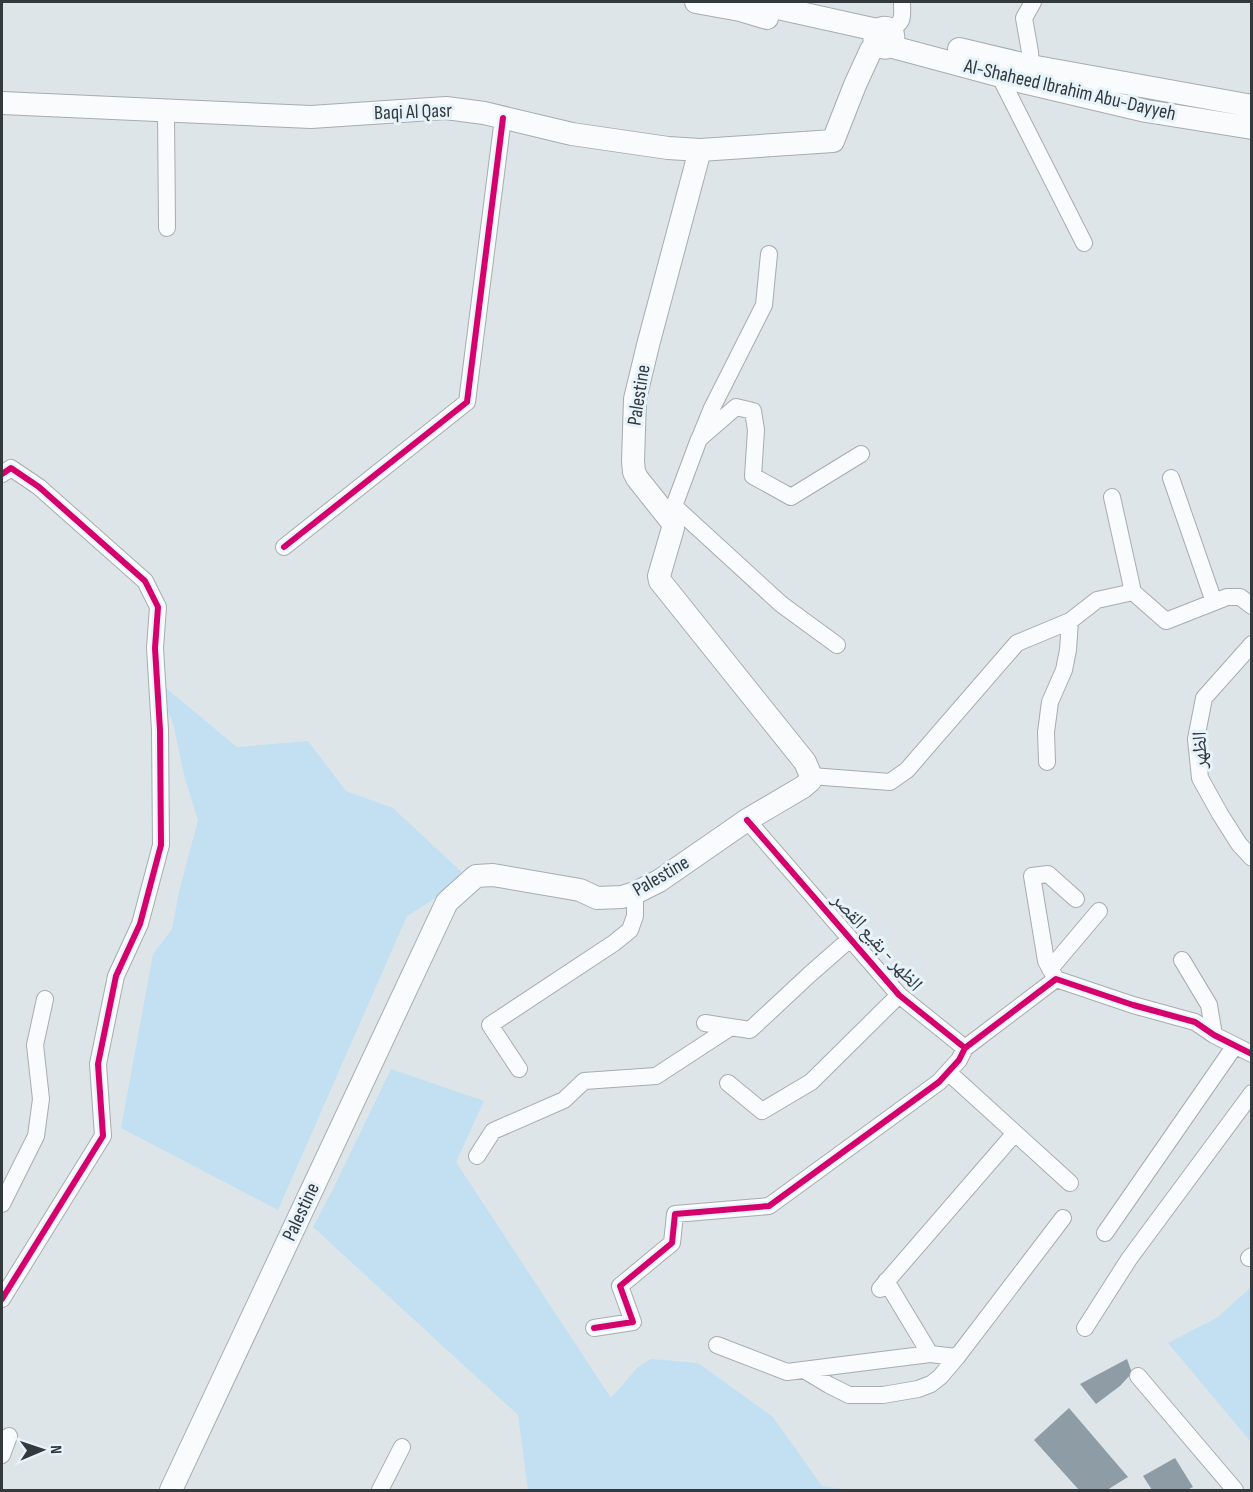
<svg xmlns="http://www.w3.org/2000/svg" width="1253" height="1492" font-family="'Sofia Sans Condensed','Noto Naskh Arabic',sans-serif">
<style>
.green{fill:#c2e0f2}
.building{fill:#8d9ca5}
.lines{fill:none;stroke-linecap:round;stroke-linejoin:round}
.minor-casing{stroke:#a6acaf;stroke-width:18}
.major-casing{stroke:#a6acaf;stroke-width:24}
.minor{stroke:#fafbfc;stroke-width:16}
.major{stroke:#fafbfc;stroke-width:22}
.cycleway-casing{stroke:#e6f3fb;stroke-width:10}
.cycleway{stroke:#d6006c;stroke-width:6}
.labels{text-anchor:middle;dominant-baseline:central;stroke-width:6;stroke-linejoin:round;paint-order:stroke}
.street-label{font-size:20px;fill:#34393c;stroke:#e6f3fb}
</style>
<rect width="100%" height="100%" fill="#dee5e9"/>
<path class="green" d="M153,677L237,747L308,741L346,791L393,808L468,878L407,916L278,1210L121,1128L153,954L172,929L179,892L198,820L185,779L173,723Z
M391,1069L484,1101L456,1162L611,1398L638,1367L651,1359L698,1363L773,1417L822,1486L851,1490H528L518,1415L313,1227L331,1193Z
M1251,1287V1442L1168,1343L1218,1317Z"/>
<path class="building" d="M1127,1359L1132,1373L1120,1386L1096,1404L1080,1384Z
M1069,1408L1128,1477L1107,1490H1079L1034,1440Z
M1175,1458L1193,1487L1187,1490H1152L1143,1476Z"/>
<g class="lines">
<defs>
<path id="minor" d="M890,29C905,22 902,17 902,2
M1031,66L1030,52L1024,18L1033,2
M999,75L1084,243
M166,111L167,228
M701,435L712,408L764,305L769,254
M2,474L11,468L39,487L145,581L158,607L155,648L160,730L161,845L140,924L116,976L98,1064L103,1136L2,1299
M1171,478L1214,602
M1112,497L1133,592L1166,621L1227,597H1240L1252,606
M674,506L699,439L736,407L753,411L756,430L753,476L791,497L861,454
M672,515L674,506L781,604L837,645
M284,547L467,402L503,118
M1252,644L1204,698L1196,739L1200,778L1220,814L1239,844L1252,858
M1047,762L1046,732L1050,702L1064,670L1068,650L1070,621
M811,776L890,782L907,770L1017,643L1070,621L1097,600L1133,592
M747,820L899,995L965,1048L1056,979L1133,1005L1195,1022L1214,1035L1252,1054
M1182,960L1209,1005L1214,1035
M1050,969L1099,911
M1056,979L1046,961L1032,876L1048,874L1076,899
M705,1023L750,1030L809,975L850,939
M519,1069L490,1025L614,943L630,930L635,916V893
M948,1072L1070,1183
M728,1083L762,1111L811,1082L899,995
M477,1156L493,1131L564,1100L584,1081L656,1076L731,1027
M2,1204L36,1136L41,1099L35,1045L45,999
M1105,1233L1234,1047
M1249,1258L1252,1256
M886,1281L930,1354L957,1357L1063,1218
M880,1289L1015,1133
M594,1328L633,1322L620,1286L672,1243L675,1214L769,1206L939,1082L959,1060L965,1048
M1085,1328L1129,1259L1252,1093
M717,1345L787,1372L930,1354
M804,1370L829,1385L849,1395H883L918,1389L931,1384L940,1377L957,1357
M1138,1376L1235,1490
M2,1455L9,1436
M380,1490L402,1447"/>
<path id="major" d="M696,2L740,10L767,18
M751,2L877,30C898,19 898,52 881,47C873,45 873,36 877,30
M889,46L1019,81L1146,111L1252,128
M959,49L1031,66L1252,106
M2,103L311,117L446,108L484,113L572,134L668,148L700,150L833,141L855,85L871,50L874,47L879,46
M171,1490L447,902L476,876L493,875L580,890L597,898L622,897L635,893L659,881L747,820L803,787L810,781L811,776L805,762L660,581L659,576L673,528L672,522L637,478L634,472L633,461L635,399L648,345L700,150"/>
</defs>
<use href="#minor" class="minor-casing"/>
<use href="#major" class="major-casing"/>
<use href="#minor" class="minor"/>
<use href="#major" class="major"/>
<defs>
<path id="cycleway" d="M2,474L11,468L39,487L145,581L158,607L155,648L160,730L161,845L140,924L116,976L98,1064L103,1136L2,1299
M284,547L467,402L503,118
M747,820L899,995L965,1048L1056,979L1133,1005L1195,1022L1214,1035L1252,1054
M594,1328L633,1322L620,1286L672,1243L675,1214L769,1206L939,1082L959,1060L965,1048"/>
</defs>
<use href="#cycleway" class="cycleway-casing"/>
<use href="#cycleway" class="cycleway"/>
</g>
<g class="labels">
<g class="street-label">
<text transform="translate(1070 90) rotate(13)">Al-Shaheed Ibrahim Abu-Dayyeh</text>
<text transform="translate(413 112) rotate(-2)">Baqi Al Qasr</text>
<text transform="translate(639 395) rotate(-81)">Palestine</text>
<text transform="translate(1200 750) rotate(-91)">الظهر</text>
<text transform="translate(661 876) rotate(-30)">Palestine</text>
<text transform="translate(877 942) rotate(48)">الظهر - بقيع القصر</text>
<text transform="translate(301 1212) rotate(-65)">Palestine</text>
</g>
</g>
<rect width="1253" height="1492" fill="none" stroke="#34393c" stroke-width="6"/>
<g transform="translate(42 1450) rotate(88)" stroke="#e6f3fb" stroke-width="4.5" paint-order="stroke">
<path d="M0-4.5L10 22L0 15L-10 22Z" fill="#34393c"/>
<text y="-9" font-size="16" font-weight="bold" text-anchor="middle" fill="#34393c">N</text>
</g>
</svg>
